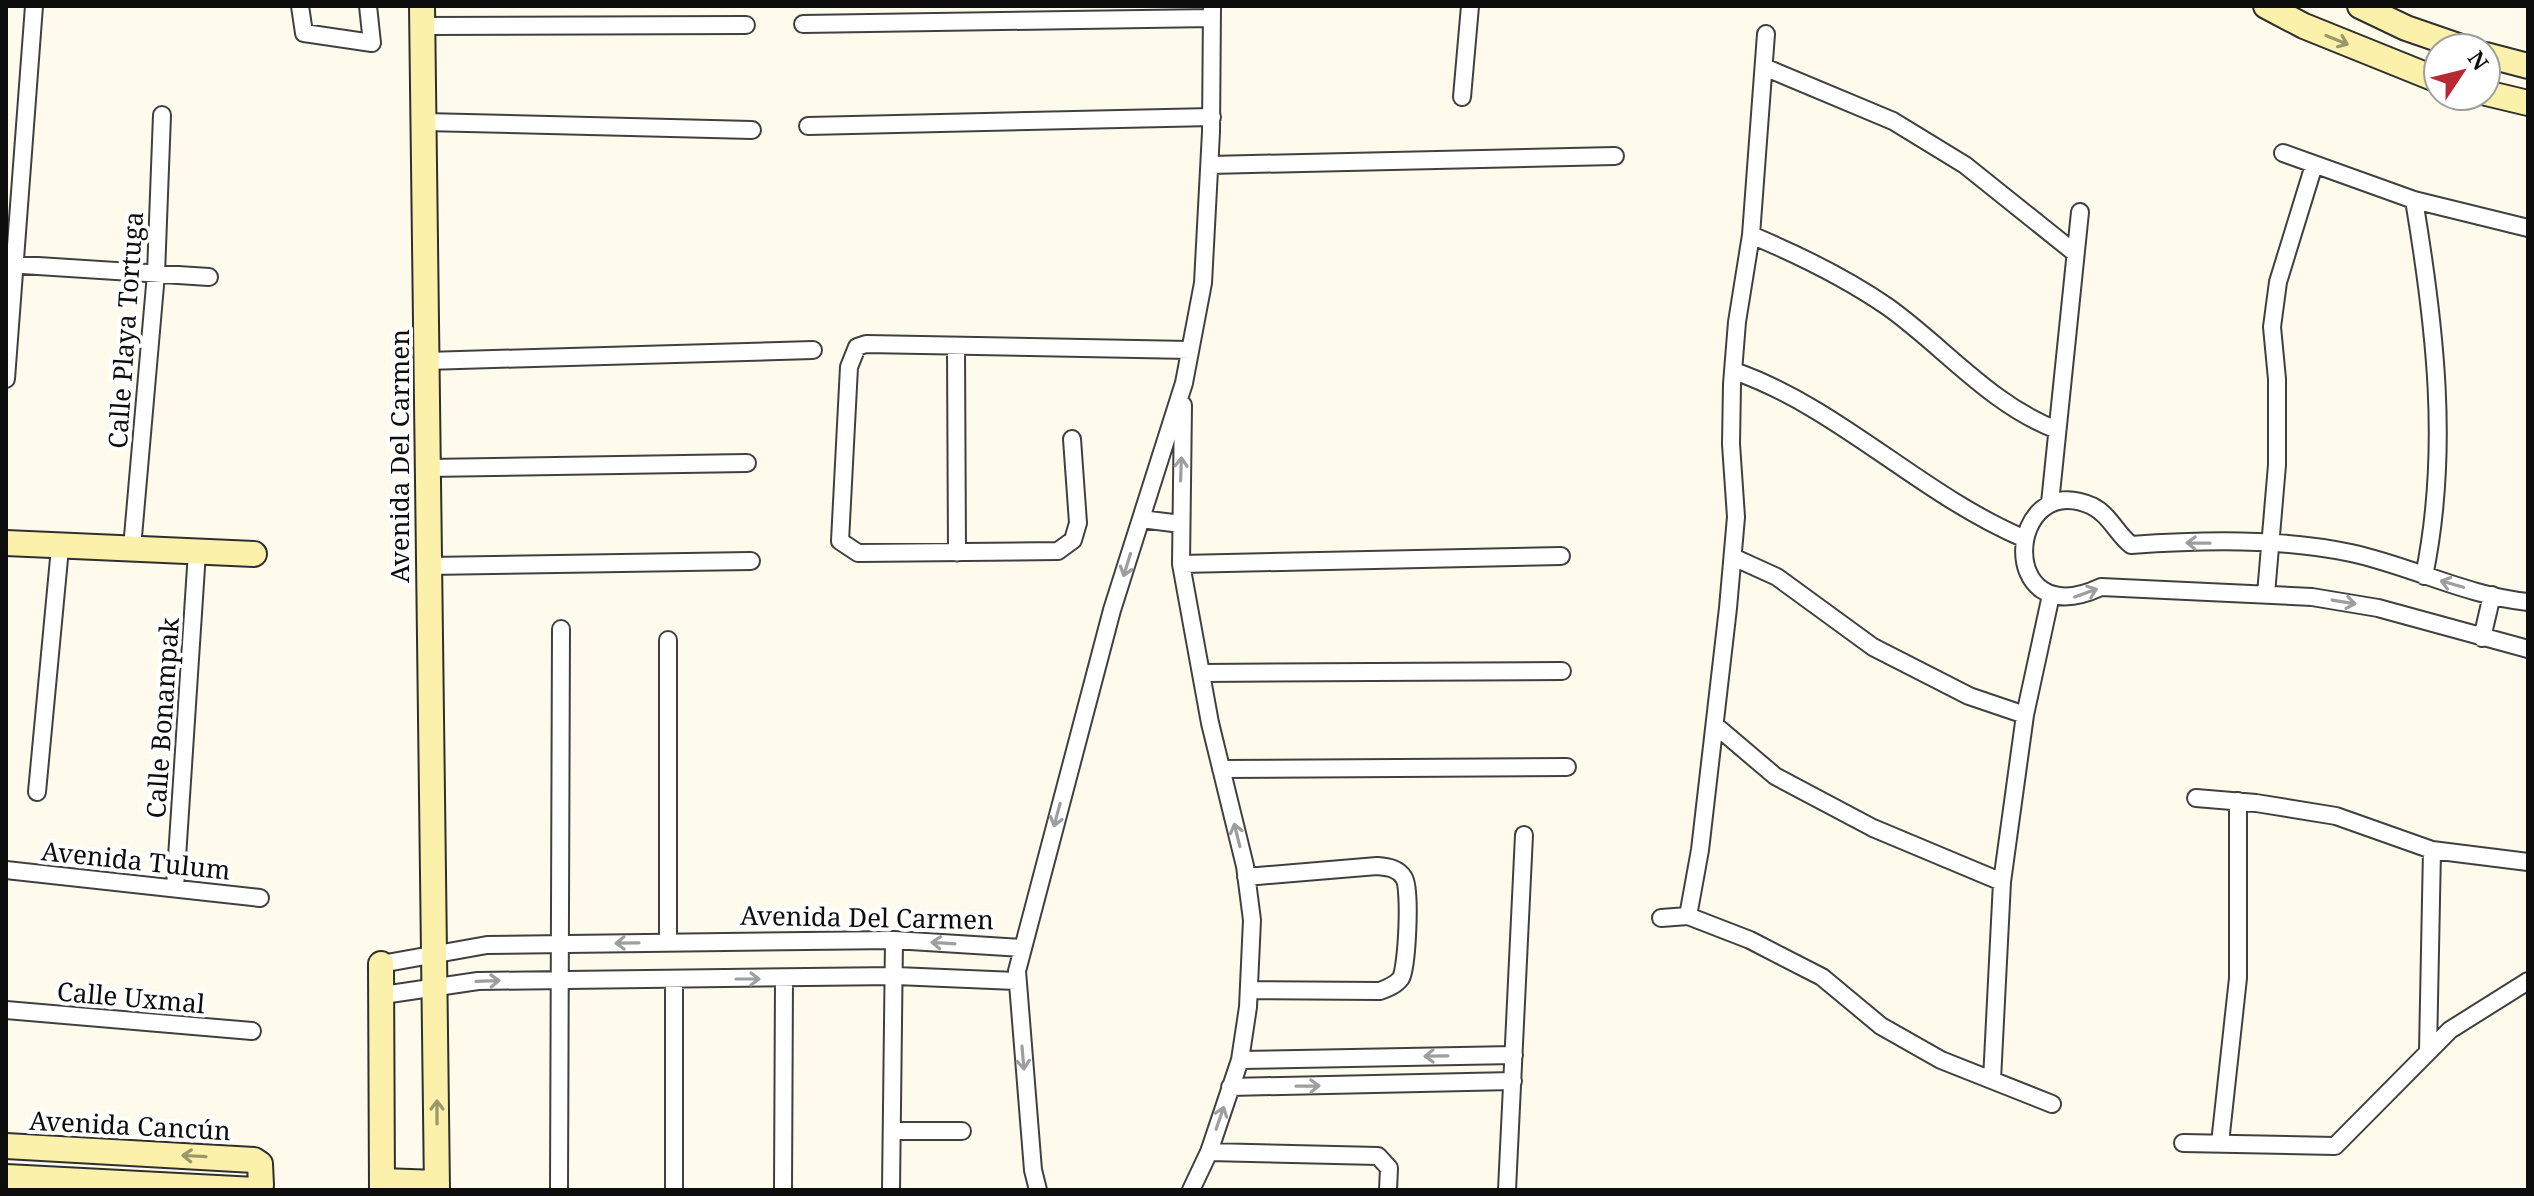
<svg xmlns="http://www.w3.org/2000/svg" width="2534" height="1196" font-family="'Noto Serif',serif">
<style>
.lines{fill:none;stroke-linecap:round;stroke-linejoin:round}
.street-casing{stroke:#404040;stroke-width:20}
.secondary-casing{stroke:#2f2f2f;stroke-width:28}
.street{stroke:#fff;stroke-width:16}
.secondary{stroke:#fcf1aa;stroke-width:24}
.oneway{stroke:#9c966b}
.oneway2{stroke:#9e9e9e}
.labels{text-anchor:middle;dominant-baseline:central;stroke-width:8;stroke-linejoin:round;paint-order:stroke}
.street-label{font-size:26px;fill:#0d0d0d;stroke:#fff}
</style>
<rect width="100%" height="100%" fill="#fefbed"/>
<g class="lines">
<defs>
<path id="street" d="M300,6L304,33L372,43L368,6
M803,24L1212,18
M424,26L746,25
M1764,67L1893,121L1965,165L2075,253
M1462,97L1470,6
M424,122L752,130
M808,126L1212,117
M2283,153L2414,200L2528,228
M1210,165L1615,156
M2414,200C2435,325 2450,451 2424,576
M1751,235C1799,255 1846,278 1888,307C1944,347 1991,405 2057,430
M7,264L209,277
M956,348L957,553
M426,361L813,350
M1734,371C1838,407 1920,494 2023,538
M6,379L34,6
M1183,405L1181,564L1210,723L1245,866L1252,920L1248,1007L1240,1060L1209,1152L1191,1190
M1072,439L1078,523L1073,540L1058,551L858,553L840,541L849,367L857,347L866,344L1190,350
M427,468L747,463
M2050,503L2080,212
M1141,519L1181,524
M132,548L156,274L162,115
M1733,557L1777,577L1873,647L1969,696L2025,715
M1181,564L1561,556
M428,566L751,561
M2266,594L2277,465V379L2272,327L2278,282L2314,165
M2528,602C2467,596 2411,566 2351,553C2281,538 2202,540 2131,545C2116,533 2110,515 2092,506C2006,467 1994,637 2101,587L2312,597L2378,608L2528,649
M2482,638L2492,595
M1201,673L1562,671
M1715,725L1775,776L1873,828L2002,882
M1221,769L1567,767
M37,792L60,548
M2196,798L2256,803L2336,816L2432,850L2528,862
M6,870L260,898
M1246,877L1377,866C1388,867 1398,868 1404,878C1411,889 1407,967 1401,978C1396,985 1388,988 1380,991L1249,990
M175,888L197,552
M1688,916L1700,850L1728,608L1736,517L1731,444L1732,384L1737,322L1751,235L1766,34
M1661,918L1688,916L1750,940L1822,977L1881,1026L1941,1060L2052,1104
M668,943V640
M381,964L487,945L894,940L1021,948
M383,995L478,981L896,976L1016,981
M6,1010L252,1031
M2428,1051L2432,850
M1240,1060L1514,1055
M1992,1080L2002,882L2025,715L2051,595
M1230,1087L1513,1081
M892,1131H962
M2183,1143L2335,1146L2450,1030L2528,981
M2220,1143L2238,978V801
M1209,1152L1378,1156L1389,1168L1388,1190
M559,1190L561,629
M674,1190V980
M783,1190L784,979
M891,1190L894,940
M1038,1190L1033,1170L1017,971L1112,610L1184,383L1203,283L1211,132L1212,6
M1507,1190L1524,835"/>
<path id="secondary" d="M422,6L437,1190
M2266,6L2304,26L2438,80
M2360,6L2406,28L2464,48
M2486,55L2528,66
M2486,93L2528,103
M6,543L254,554
M381,964L382,1190
M6,1146L254,1160L260,1164L261,1185L256,1190L6,1177
M382,1181L437,1183"/>
</defs>
<use href="#street" class="street-casing"/>
<use href="#secondary" class="secondary-casing"/>
<use href="#street" class="street"/>
<use href="#secondary" class="secondary"/>
</g>
<defs><path id="oneway-shaft" d="M-6 0H5M1.5-3L5.5 0L1.5 3" fill="none" stroke-width="1.6" stroke-linecap="round" stroke-linejoin="round" transform="scale(2)"/></defs>
<g class="oneway">
<use href="#oneway-shaft" transform="translate(2337 40) rotate(22)"/>
<use href="#oneway-shaft" transform="translate(437 1112) rotate(-90)"/>
<use href="#oneway-shaft" transform="translate(194 1156) rotate(-177)"/>
</g>
<g class="oneway2">
<use href="#oneway-shaft" transform="translate(1181 469) rotate(-88)"/>
<use href="#oneway-shaft" transform="translate(2198 543) rotate(-179)"/>
<use href="#oneway-shaft" transform="translate(1127 565) rotate(107)"/>
<use href="#oneway-shaft" transform="translate(2452 584) rotate(-164)"/>
<use href="#oneway-shaft" transform="translate(2086 593) rotate(-20)"/>
<use href="#oneway-shaft" transform="translate(2344 602) rotate(9)"/>
<use href="#oneway-shaft" transform="translate(1057 815) rotate(105)"/>
<use href="#oneway-shaft" transform="translate(1237 835) rotate(-104)"/>
<use href="#oneway-shaft" transform="translate(627 943) rotate(179)"/>
<use href="#oneway-shaft" transform="translate(943 943) rotate(-176)"/>
<use href="#oneway-shaft" transform="translate(748 979)"/>
<use href="#oneway-shaft" transform="translate(488 981) rotate(-2)"/>
<use href="#oneway-shaft" transform="translate(1436 1056) rotate(179)"/>
<use href="#oneway-shaft" transform="translate(1023 1058) rotate(85)"/>
<use href="#oneway-shaft" transform="translate(1308 1086) rotate(-1)"/>
<use href="#oneway-shaft" transform="translate(1220 1118) rotate(-71)"/>
</g>
<g class="labels">
<g class="street-label">
<text transform="translate(125 330) rotate(-86)">Calle Playa Tortuga</text>
<text transform="translate(399 456) rotate(-90)">Avenida Del Carmen</text>
<text transform="translate(162 718) rotate(-86)">Calle Bonampak</text>
<text transform="translate(136 860) rotate(6)">Avenida Tulum</text>
<text transform="translate(867 917) rotate(1)">Avenida Del Carmen</text>
<text transform="translate(131 997) rotate(5)">Calle Uxmal</text>
<text transform="translate(130 1125) rotate(3)">Avenida Cancún</text>
</g>
</g>
<rect width="2534" height="1196" fill="none" stroke="#0d0d0d" stroke-width="16"/>
<g transform="translate(2462 72) rotate(55)"><circle r="38" fill="#ffffff" stroke="#9e9e9e" stroke-width="2"/>
<path d="M0-6L14 30L0 20L-14 30Z" fill="#b82933"/>
<text y="-12" font-size="22" font-weight="bold" text-anchor="middle" fill="#0d0d0d">N</text>
</g>
</svg>
